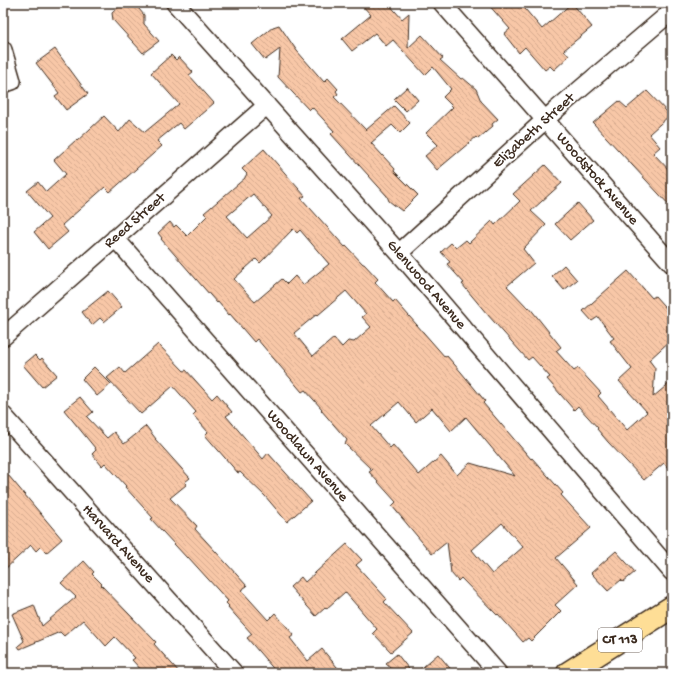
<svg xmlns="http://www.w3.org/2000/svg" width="675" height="676" font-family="'Gochi Hand',sans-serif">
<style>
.building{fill:url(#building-back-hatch);stroke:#3b2a1e;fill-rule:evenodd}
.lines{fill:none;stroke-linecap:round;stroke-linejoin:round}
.minor-casing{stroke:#3b2a1e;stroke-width:20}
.primary-casing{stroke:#3b2a1e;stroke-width:25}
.minor{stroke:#fff;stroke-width:17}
.primary{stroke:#fede96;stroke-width:22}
.labels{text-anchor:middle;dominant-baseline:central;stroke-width:3.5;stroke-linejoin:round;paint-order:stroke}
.shield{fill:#fff;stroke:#766a62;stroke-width:1}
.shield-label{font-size:14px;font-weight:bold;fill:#3b2a1e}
.street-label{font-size:15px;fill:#3b2a1e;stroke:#fff}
</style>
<defs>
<pattern id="building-back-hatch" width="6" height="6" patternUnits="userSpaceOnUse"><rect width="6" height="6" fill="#f8c7a7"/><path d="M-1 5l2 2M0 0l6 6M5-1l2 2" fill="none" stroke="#d6ab8f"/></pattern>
</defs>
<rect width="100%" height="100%" fill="#fff"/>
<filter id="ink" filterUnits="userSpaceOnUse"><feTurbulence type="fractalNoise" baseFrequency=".025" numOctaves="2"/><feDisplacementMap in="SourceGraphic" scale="8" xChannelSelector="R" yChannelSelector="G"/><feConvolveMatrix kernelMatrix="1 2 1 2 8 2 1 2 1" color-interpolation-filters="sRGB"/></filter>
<g filter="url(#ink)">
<path class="building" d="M123,3H134L144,15V24L159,41L143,53L113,20L112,13Z
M360,3H388L402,19L409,13L408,48L422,35L443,58L440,60L461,79L463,78L476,89L481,101L498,119L492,124L493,126L478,139L476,137L437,170L425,156L438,145L426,133L453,107L443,97L451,89L433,67L425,75L393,40L386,46L375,33L352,51L342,39L371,15Z
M487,3H520L542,29L572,3L592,27L564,50L569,56L554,70L550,66L545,70L525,47L519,53L504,34L510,29Z
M279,25L297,51L324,82L328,78L338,89L336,91L338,94L334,97L366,130L394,106L410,123L400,133L392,125L371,143L395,169L394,171L418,195L402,211L389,201L387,196L331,134L334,131L312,107L309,110L278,77L280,49L265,60L252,44L273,27Z
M55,49L88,94L66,110L55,96L59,93L36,63Z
M171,55L176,60L179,57L193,72L189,75L214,103L184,129L179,123L157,141L162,146L110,192L105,187L62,225L68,232L48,249L34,232L50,218L27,191L38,182L46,192L66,174L54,160L76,140L77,141L104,116L119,132L130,119L145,132L179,104L151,73Z
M407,87L418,100L406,111L394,99Z
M647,91L670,115L649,134L660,147L653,153L672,173V208L593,123L619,101L627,108Z
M264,149L305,196L301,198L345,247L346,246L363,264H364L378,279L375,282L393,302L395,300L445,357L447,356L461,372L485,401L483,403L531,459L532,458L563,493L561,495L591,528L556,558L578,584L555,605L561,611L531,641L528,638L523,642L498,614L497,615L461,578L458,581L451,573L447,542L432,554L392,506L396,502L369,472L372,470L345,444L347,440L321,410L322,409L305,390L302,392L257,339L254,342L230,314L229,315L218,302L217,303L161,239L162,238L158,233L170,222L174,227L176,225L187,236L207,216L204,213L245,178V177L247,174L242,169ZM253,194L272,216L247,238L227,216ZM293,229L297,233L300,230L329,264L303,285L295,276L287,284L282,279L255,302L234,279L256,259L260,263ZM346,291L366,314L362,317L371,327L354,342L348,341L342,347L334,338L313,356L294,333L317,314L318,315ZM399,402L416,422L432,408L451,431L466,417L515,476L470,463L457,475L441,456L419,475L393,445L390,448L371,426ZM502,523L523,547L492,574L472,550Z
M545,165L562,183L531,211L546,225L523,249L534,263L507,286L528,308L529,307L561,347L556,351L574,371L578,368L601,393L598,396L627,430L647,412L619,381L632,369L610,341L614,338L598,317L592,321L583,311L628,271L652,298L655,296L672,315V339L649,360L655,368L653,397L672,381V473L664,463L644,480L608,442L597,429L598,428L578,406L574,410L547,379L550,377L532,357L528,360L487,314L462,284L464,283L447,264L450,262L441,252L451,243L456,248L466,240L469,243L492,221L495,225L520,201L513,194Z
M578,203L593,220L570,240L555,224Z
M564,265L577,280L564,290L552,276Z
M108,291L122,307L104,322L100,318L92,325L82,312Z
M158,344L184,371L186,370L212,399L217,394L232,412L226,416L263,459L268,453L311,501L287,522L265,496L240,472L238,473L205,435L208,432L193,415L196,412L173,386L141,414L107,378L120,367L125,373Z
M35,355L40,360L42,358L57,375L42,387L23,365Z
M94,367L111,384L97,396L82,379Z
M80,397L93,412L87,417L107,438L114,432L124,444L146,426L156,439H155L190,478L185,482L186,485L170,498L197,526L195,529L247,586L241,590L268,620L275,613L294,635L290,638L308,661L322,649L342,673H277L247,638L252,634L228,607L229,606L226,603L228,601L188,557L187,558L151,519L153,518L125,487L126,486L105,463L102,466L92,454L96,450L95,448L64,410Z
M3,469L62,539L46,553L40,547L36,551L31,545L3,571Z
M347,544L362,560L356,565L387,599L384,602L413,633L391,652L373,633L377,629L345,592L326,609L325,608L316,616L290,587L301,577L305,582Z
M616,551L635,572L623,582L621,580L608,591L591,573Z
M84,561L94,572L92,574L102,584L101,585L156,642L154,644L180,673H144L132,660L135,658L115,637L106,646L83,620L64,636L60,632L20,649L18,646L24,641L12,614L34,605L42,626L76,597L61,583Z
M397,654L412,673H394L386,663Z
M438,654L454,673H416Z"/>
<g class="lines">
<defs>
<path id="minor" d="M175,3L399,253L672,572
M442,3L672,264
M3,50L12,81L3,84
M115,238L498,673
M399,253L557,109L672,11
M3,337L267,105
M3,415L234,673"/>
<path id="primary" d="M568,673L672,607"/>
</defs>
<use href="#minor" class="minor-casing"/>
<use href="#primary" class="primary-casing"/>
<use href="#minor" class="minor"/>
<use href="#primary" class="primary"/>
</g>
</g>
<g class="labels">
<rect class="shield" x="598" y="628" width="44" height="24" rx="3"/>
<g class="shield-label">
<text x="620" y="640">CT 113</text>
</g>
<g class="street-label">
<text transform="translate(534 131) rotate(-42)">Elizabeth Street</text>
<text transform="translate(597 179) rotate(49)">Woodstock Avenue</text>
<text transform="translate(135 221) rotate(-41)">Reed Street</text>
<text transform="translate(426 285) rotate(49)">Glenwood Avenue</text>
<text transform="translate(307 456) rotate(49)">Woodlawn Avenue</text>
<text transform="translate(118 544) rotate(48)">Harvard Avenue</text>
</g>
</g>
<rect width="675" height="676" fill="none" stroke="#fff" stroke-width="16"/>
<rect x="8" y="8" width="659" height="660" fill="none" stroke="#3b2a1e" stroke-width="1.5" filter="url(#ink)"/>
</svg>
